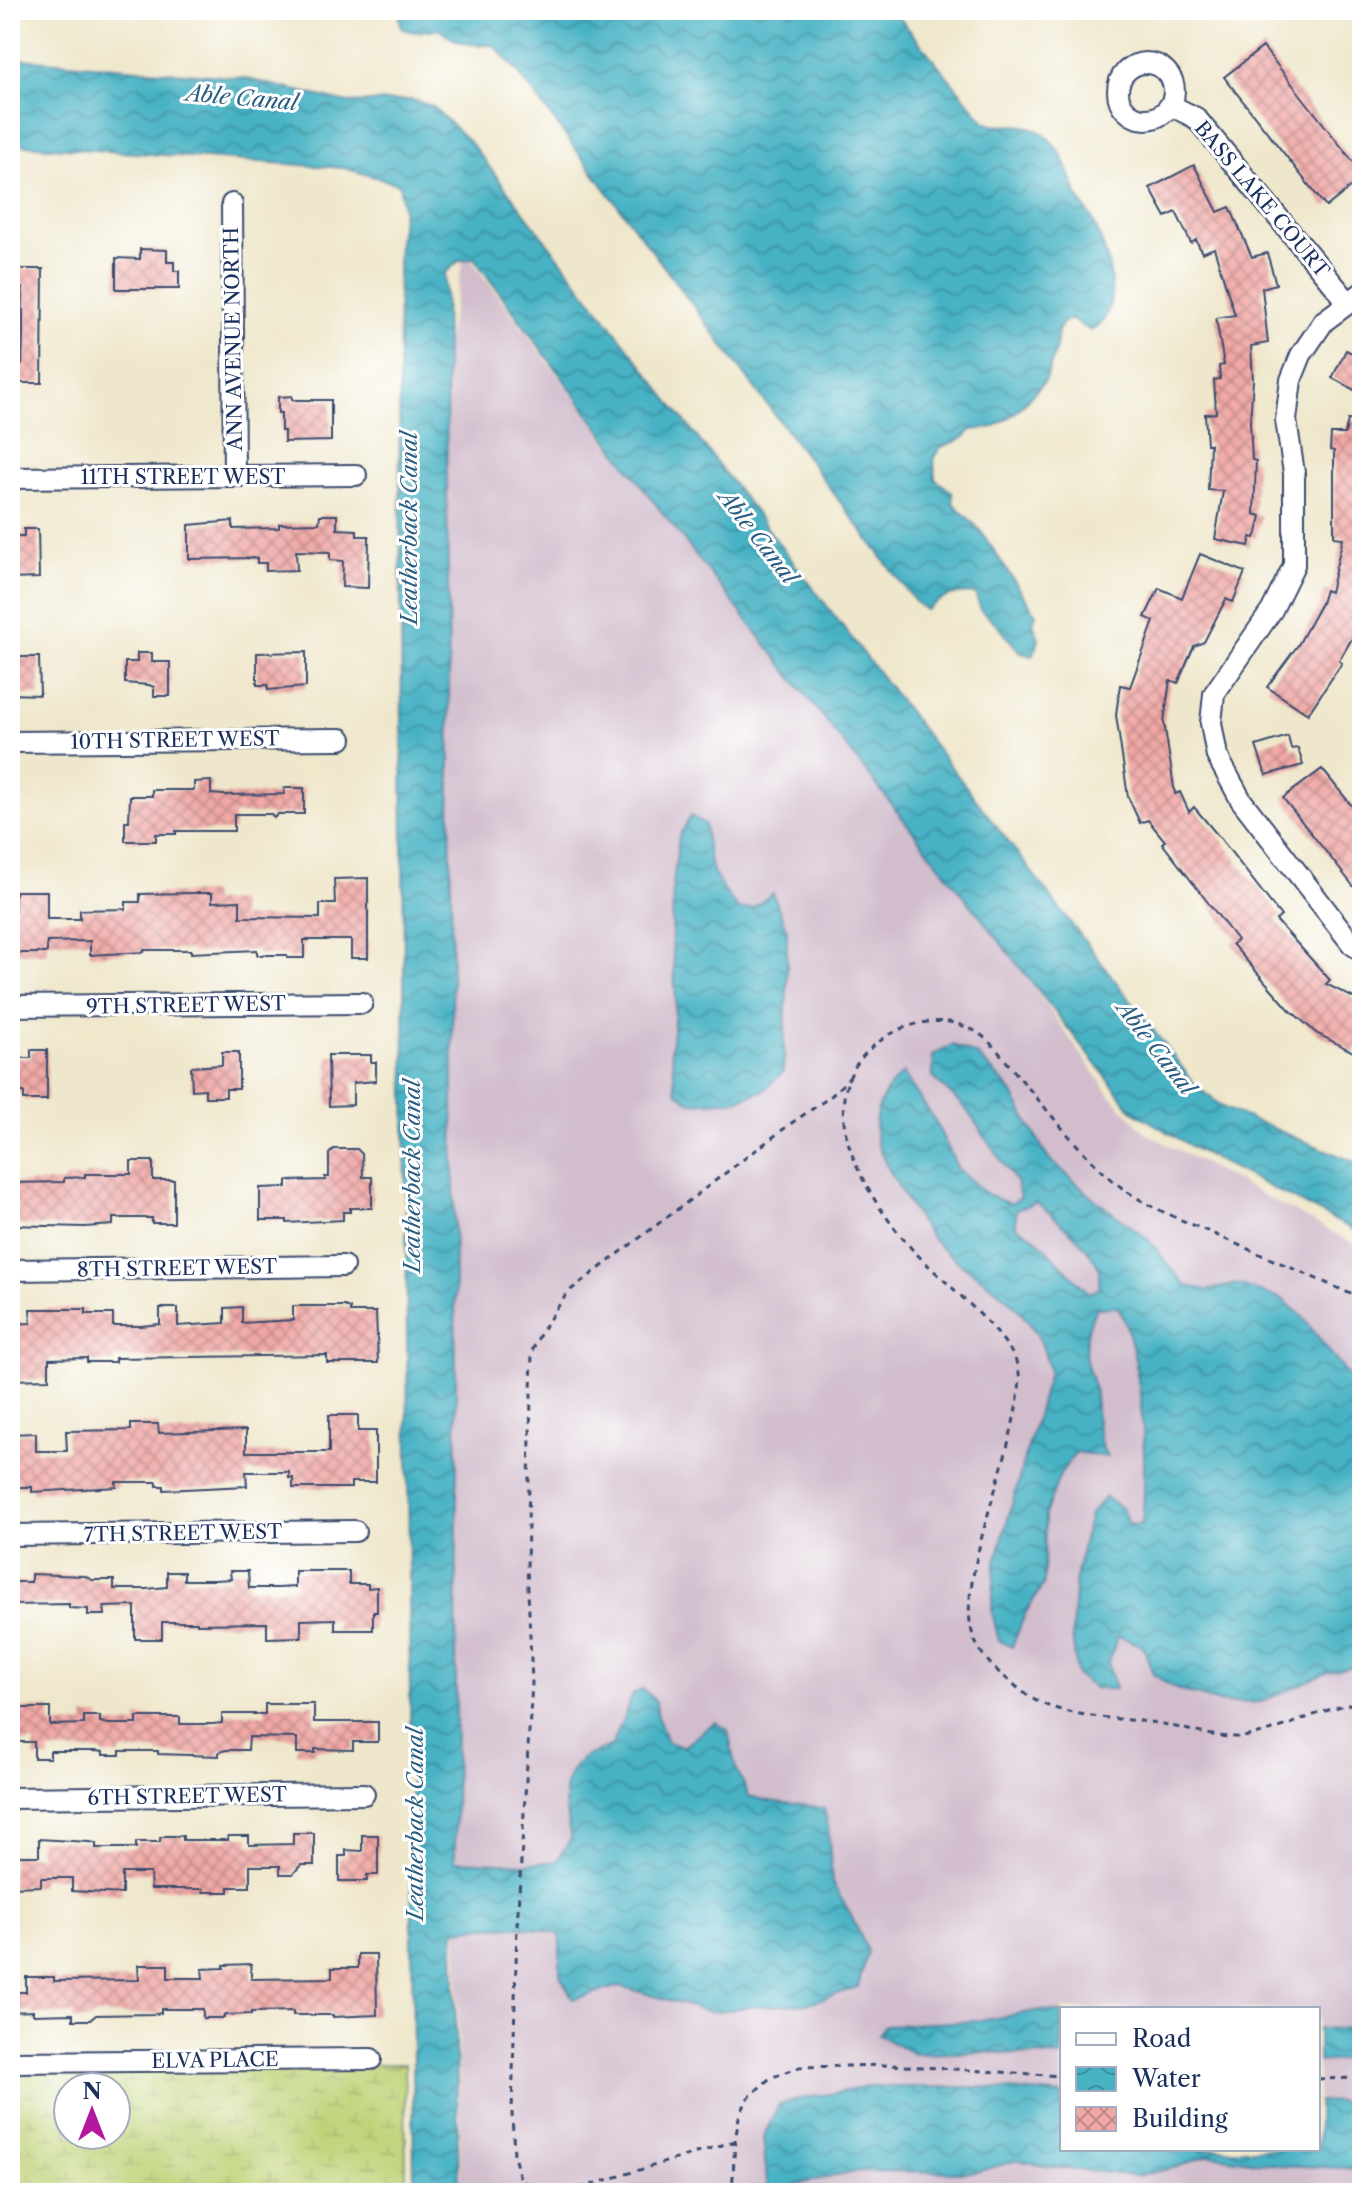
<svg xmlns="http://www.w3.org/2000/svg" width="1372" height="2203" font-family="'Libre Caslon Text',serif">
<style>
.industrial{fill:#d1bdcc;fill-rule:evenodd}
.wetland{fill:url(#wetland-marsh);stroke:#6c8069;stroke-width:2;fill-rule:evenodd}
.water{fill:url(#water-waves);stroke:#317091;stroke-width:2;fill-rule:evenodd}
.building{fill:url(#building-cross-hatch)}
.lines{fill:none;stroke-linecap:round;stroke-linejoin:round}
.minor-casing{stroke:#3b4b6e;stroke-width:24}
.path{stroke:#3b4b6e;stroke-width:3;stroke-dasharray:6 6;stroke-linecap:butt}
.minor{stroke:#fff;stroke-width:20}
.labels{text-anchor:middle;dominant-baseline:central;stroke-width:6;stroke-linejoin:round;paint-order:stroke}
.street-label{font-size:20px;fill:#1b2f5e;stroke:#fff}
.water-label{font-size:22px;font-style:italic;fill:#2a5d82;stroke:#fff}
</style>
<defs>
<pattern id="wetland-marsh" width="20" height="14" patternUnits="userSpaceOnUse" patternTransform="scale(2)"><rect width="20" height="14" fill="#bed174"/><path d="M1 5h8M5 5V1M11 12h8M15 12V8" fill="none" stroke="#a3b467"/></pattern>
<pattern id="water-waves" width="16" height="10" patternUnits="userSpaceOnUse" patternTransform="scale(2)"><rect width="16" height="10" fill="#47b2c4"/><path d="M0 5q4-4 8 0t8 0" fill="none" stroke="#3a91a2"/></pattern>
<pattern id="building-cross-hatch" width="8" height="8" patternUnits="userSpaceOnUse" patternTransform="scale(2)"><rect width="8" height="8" fill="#f1a8a5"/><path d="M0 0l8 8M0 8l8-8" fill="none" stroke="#c2898a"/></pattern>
</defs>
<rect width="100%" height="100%" fill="#fff"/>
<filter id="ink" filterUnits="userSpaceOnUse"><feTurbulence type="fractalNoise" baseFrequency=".0125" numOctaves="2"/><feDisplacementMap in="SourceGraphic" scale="16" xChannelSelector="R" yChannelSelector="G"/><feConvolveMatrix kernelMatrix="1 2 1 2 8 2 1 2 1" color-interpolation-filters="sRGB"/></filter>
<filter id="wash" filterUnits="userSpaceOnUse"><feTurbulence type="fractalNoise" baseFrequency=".006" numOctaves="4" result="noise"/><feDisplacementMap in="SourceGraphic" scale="32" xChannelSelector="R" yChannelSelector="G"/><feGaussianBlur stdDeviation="1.8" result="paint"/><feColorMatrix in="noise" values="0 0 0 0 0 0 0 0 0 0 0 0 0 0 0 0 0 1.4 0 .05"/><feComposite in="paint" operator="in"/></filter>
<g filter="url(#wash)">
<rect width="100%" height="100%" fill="#efe7cb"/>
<path class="industrial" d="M465,252L625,465L949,868L1110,1095L1146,1133L1362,1248V2193H461L436,395ZM1062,2009H1318V2149H1062Z"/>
<path class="wetland" d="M405,2064L406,2193H10V2066ZM68,2087H116V2135H68Z"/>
<path class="water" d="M398,10H893L984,121C999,132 1023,118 1042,133C1066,152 1067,170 1078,196C1082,206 1090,213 1094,223C1107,252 1127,310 1091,331L1070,319L1063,323L1058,331L1055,353L1045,381L1014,414L994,427L972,430L962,439L941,447L934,457L935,479L952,492L953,503L980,530L1036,614L1033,623L1039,638L1033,656L1021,653L996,623L982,612L975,594C958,591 938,598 926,610L916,603L517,71L494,45C472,45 456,45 440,29L415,32L402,29Z
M10,58L243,78L348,103L412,100L432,106L470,142L1197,1087L1224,1108L1362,1165V1234L1197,1150L1133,1111L650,497L474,258L459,261L445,273L457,1489L455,1861L528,1864L556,1861L571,1839C566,1813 556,1779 582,1759C590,1753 603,1750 612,1746L633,1694L643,1689L656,1702L658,1718L667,1742L683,1747L715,1722L728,1730L735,1766L749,1796C776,1806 797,1801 824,1809L828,1826L832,1883L851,1915L868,1952L858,1987L806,2004L758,2006L709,2012L620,1986L573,1999L560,1975V1935C533,1924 483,1925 454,1931L459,2193H414L398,249L403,209L399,184L344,168L10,144Z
M691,816L705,824C707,865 713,879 739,910L753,908L773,893L787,931V989L783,1072L763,1091L737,1100L691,1103L676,1091L671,1049L676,1001L672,941L673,883L679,836Z
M953,1045L978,1056L1010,1089L1048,1158L1097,1201L1147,1238L1186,1286L1208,1290L1237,1284L1282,1299L1301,1315L1362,1394V1665L1328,1672L1261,1702L1223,1703L1176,1689L1153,1674L1143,1646L1118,1636L1108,1663L1115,1689H1096L1077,1676L1072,1635L1076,1574L1090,1514L1105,1497L1121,1508L1130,1525L1142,1524C1147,1471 1144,1352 1118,1307L1096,1308C1088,1325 1082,1345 1087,1364C1089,1372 1093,1381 1094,1389C1098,1414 1094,1435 1107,1457L1076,1452L1060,1474L1045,1515L1044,1583L1025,1614L1012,1647L999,1641L992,1612L995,1565L1049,1372C1044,1345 1039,1334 1021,1313C1001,1288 964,1269 940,1247C924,1233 878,1157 876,1137C872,1111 885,1088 903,1073L935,1121L958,1169L986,1194L1010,1204L1020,1198L1016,1182L966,1109L933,1077V1055ZM1036,1202C1054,1216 1091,1247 1099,1269C1100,1274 1099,1283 1099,1289L1089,1293L1034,1237L1016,1226V1210Z
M1041,2010L1062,2013V2057L990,2052L914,2054L878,2035L885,2025L979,2021Z
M1362,2028V2058L1318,2062V2029Z
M868,2087H981L1062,2095V2149H1318V2101L1362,2103V2169L1279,2165L1209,2155L1177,2167L1136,2176L1044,2166L1018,2160L976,2172L860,2171L796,2184L780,2193H768L763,2137L779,2105L794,2100Z"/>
<g id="blocks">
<path class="building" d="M1263,47L1362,173V178L1326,207L1224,77Z
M1194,165L1218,212L1230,207L1252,257L1267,253L1276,284L1262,288L1268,343L1251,346L1253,380L1250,422L1252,460L1256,461L1254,514L1261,516L1257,533L1255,538L1251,537L1249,546L1215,539L1223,491L1208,490L1210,444H1207L1205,414L1216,413L1214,380L1220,379L1219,366L1224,365L1216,318L1235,315L1214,248L1202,253L1196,240L1191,243L1176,212L1166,217L1150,188Z
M140,249L167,250V262H174V271H179V289H116V258L140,259Z
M16,269H43L42,383H16V364H22L23,336V288H16Z
M1346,350L1362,358V394L1332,378Z
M292,396V400H331V441L284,442V431H281V413H278V397Z
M1348,420H1362V624L1357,637L1354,635L1339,661L1342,663L1308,714L1267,687L1298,645L1321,603L1325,590L1330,592L1343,538L1334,537V451L1330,450L1331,434H1345Z
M320,515H337V529L357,530V536H369L368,588L342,587L343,561L330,560V552L296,551L297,570L266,571V563H257V558L189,559V525L233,521V529L279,528V524L319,523Z
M24,529H38L39,578L10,579V536H24Z
M1200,554L1245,572L1233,602L1226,599L1204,642L1194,646L1178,683L1170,680L1164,722L1175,794L1180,792L1189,812L1194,807L1220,838L1281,916L1276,920L1330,980L1326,984L1362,1002V1039L1355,1053L1316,1033L1289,1009L1232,944L1237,940L1162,843L1165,841L1148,820L1140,823L1128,797L1116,715L1120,685L1130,687L1154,621L1145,617L1159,588L1182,598Z
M306,652V687L268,690V685H257V653Z
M137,653H152V662H170V696H154V687L149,685L125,683V662H137Z
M10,657H39L40,695L10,694Z
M1288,736L1291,749L1298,748L1303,765L1266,775L1256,746Z
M1322,769L1356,811L1362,806V897L1283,798Z
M211,781V794L224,795L284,794V788H304V814H278L274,818L271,814H234V831H176V834H156V841H125V821H129L130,796H152V790H194V782Z
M368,878V958H351V940H304V958H287V955H257V950L191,953V950H144V952L90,955V941L47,942V952L45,953H10V912H15V891H47V919H80V910L126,909V902H140V894L191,893H212V902L240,901V917L320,918V904H335L334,879Z
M31,1050H47V1100H24V1092H10V1058H31Z
M222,1052H239V1089H226V1097H205V1089L192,1090L191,1067L222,1065Z
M328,1055H371V1062H376V1081L353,1083V1105L329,1106Z
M334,1149H357L362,1154L363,1177H372V1208H350V1212H343V1220L287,1223V1220H260V1188L287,1187V1181L325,1180V1177H329V1154Z
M131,1161H153V1180H174V1223H152V1218H113V1225L85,1227L10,1225V1183L64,1182V1178L85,1177V1174H131Z
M293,1306H344L350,1308V1312H376L378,1363H327V1355L115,1358V1362H87V1358L49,1359V1379L10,1380V1324L31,1323L30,1309H86V1314H113V1326H141L160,1324V1308H178V1326L225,1323V1308L242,1307V1323L293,1320Z
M329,1415H358V1431H376V1482H351V1488H293V1478H289V1472H246L247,1486L164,1490V1486H157V1482H116L117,1487L32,1492V1487H14L13,1474L10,1475V1434L36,1433V1451H67L66,1431L131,1430V1424H158L159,1433L246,1430V1452H329Z
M230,1571H248L249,1588H278L295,1587V1571H349V1584H368V1588L377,1587V1612H373V1630H335V1619L301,1620V1637L267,1638V1623L197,1624V1622H162V1639H135V1606L104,1607L105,1615H88V1609L69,1608V1604L10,1605V1582H31V1574L85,1576L92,1580H114V1589H146L167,1587V1572H184V1580H215L231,1579Z
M265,1704H314V1722H378V1742H353V1750L315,1749V1753H297V1738L249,1737L248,1750H226L219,1752V1756L158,1754V1751H120V1755H103V1752L95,1751H50V1758H34V1742H18V1737L10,1736V1712L20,1708H50V1725L84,1724V1716H100V1722L108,1724H137V1717H180V1724H213L222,1723V1714H265Z
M293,1833H314V1865H301L293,1874H280V1866H250V1887H229V1892H203V1889H151L150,1873H122V1894L72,1891V1878H41V1886L12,1887V1856H39V1839L89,1842L96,1843V1848H136V1842H160V1838L166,1836H183V1840H228V1836H249V1845L293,1844Z
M362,1835H378V1875H367V1881H339V1856H346V1850L362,1851Z
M358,1954H376L377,2015L333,2017V2015H293V2011L251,2012V2014L224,2015V2018H203V2009H161V2013L156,2014L96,2015L90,2020H73V2014L33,2015V2011L10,2012V1992H26V1977H54V1981L139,1980L138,1965H168V1978H203L202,1969L224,1968V1965L251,1964V1979L332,1978V1968H358Z"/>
</g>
</g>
<g filter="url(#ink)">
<use href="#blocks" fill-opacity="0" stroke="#3b4b6e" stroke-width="2"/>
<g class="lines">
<defs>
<path id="minor" d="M1118 91a28 28 0 1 1 56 0a28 28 0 1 1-56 0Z
M1170,105L1196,118L1348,302
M232,204L234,475
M1362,293L1324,321L1301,355L1291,380L1286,420L1294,473V565L1272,610L1214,694L1211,723L1217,756L1241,800L1352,944L1362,951
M10,478L356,475
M10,742L341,739
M10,1006L362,1003
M10,1270L343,1266
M10,1535L355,1531
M10,1798L364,1794
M10,2062L371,2059"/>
</defs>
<use href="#minor" class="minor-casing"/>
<path class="path" d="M1362,1299C1311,1276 1259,1254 1207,1231C1177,1218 1143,1205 1117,1184C1084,1157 1049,1112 1020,1078C1006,1062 992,1040 973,1030C967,1027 955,1023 949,1022C919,1019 893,1029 871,1048C807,1105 868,1200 912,1249C938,1278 1011,1334 1018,1368C1022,1384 1017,1403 1014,1418C1004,1468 985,1516 975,1566C965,1616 964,1645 1007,1679C1015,1685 1024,1694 1033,1699C1066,1718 1121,1718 1157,1723C1186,1728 1220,1741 1249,1736C1288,1729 1323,1707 1362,1702
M1318,2079L1362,2078
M735,2141L577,2189L543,2192L529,2188L519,2175L514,2156L512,2112L517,1926L532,1683L527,1567L532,1351L542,1330L568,1292L793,1122L830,1097L849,1078
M732,2193L735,2141L739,2117L748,2098L770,2078L800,2067L891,2065L1062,2076"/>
<use href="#minor" class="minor"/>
</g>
</g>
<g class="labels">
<g class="street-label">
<text transform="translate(1262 199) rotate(50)">BASS LAKE COURT</text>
<text transform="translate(233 339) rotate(-91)">ANN AVENUE NORTH</text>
<text x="183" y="477">11TH STREET WEST</text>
<text transform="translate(175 740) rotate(-1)">10TH STREET WEST</text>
<text transform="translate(186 1005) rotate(-1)">9TH STREET WEST</text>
<text transform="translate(177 1268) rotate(-1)">8TH STREET WEST</text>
<text transform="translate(183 1533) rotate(-1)">7TH STREET WEST</text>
<text transform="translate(187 1796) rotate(-1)">6TH STREET WEST</text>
<text transform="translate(215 2060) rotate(-1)">ELVA PLACE</text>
</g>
<g class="water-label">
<text transform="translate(242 98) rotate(5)">Able Canal</text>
<text transform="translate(409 528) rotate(-90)">Leatherback Canal</text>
<text transform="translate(758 537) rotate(52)">Able Canal</text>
<text transform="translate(1156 1048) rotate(52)">Able Canal</text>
<text transform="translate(412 1176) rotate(-90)">Leatherback Canal</text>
<text transform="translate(415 1824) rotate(-90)">Leatherback Canal</text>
</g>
</g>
<rect width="1372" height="2203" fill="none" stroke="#fff" stroke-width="40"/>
<rect x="1060" y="2007" width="260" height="144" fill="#ffffff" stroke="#a4acbf" stroke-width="2"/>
<rect x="1076" y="2033" width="40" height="12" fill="#ffffff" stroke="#a4acbf" stroke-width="2"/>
<text x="1132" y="2047" font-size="24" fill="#1b2f5e">Road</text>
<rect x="1076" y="2067" width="40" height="24" fill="url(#water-waves)" stroke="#a4acbf" stroke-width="2"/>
<text x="1132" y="2087" font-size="24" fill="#1b2f5e">Water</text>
<rect x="1076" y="2107" width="40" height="24" fill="url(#building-cross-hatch)" stroke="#a4acbf" stroke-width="2"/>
<text x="1132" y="2127" font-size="24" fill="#1b2f5e">Building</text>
<g transform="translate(92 2111)"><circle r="38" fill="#ffffff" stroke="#a4acbf" stroke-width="2"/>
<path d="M0-6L14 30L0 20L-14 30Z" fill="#b5179e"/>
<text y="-12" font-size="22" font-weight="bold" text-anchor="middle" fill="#1b2f5e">N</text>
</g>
</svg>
